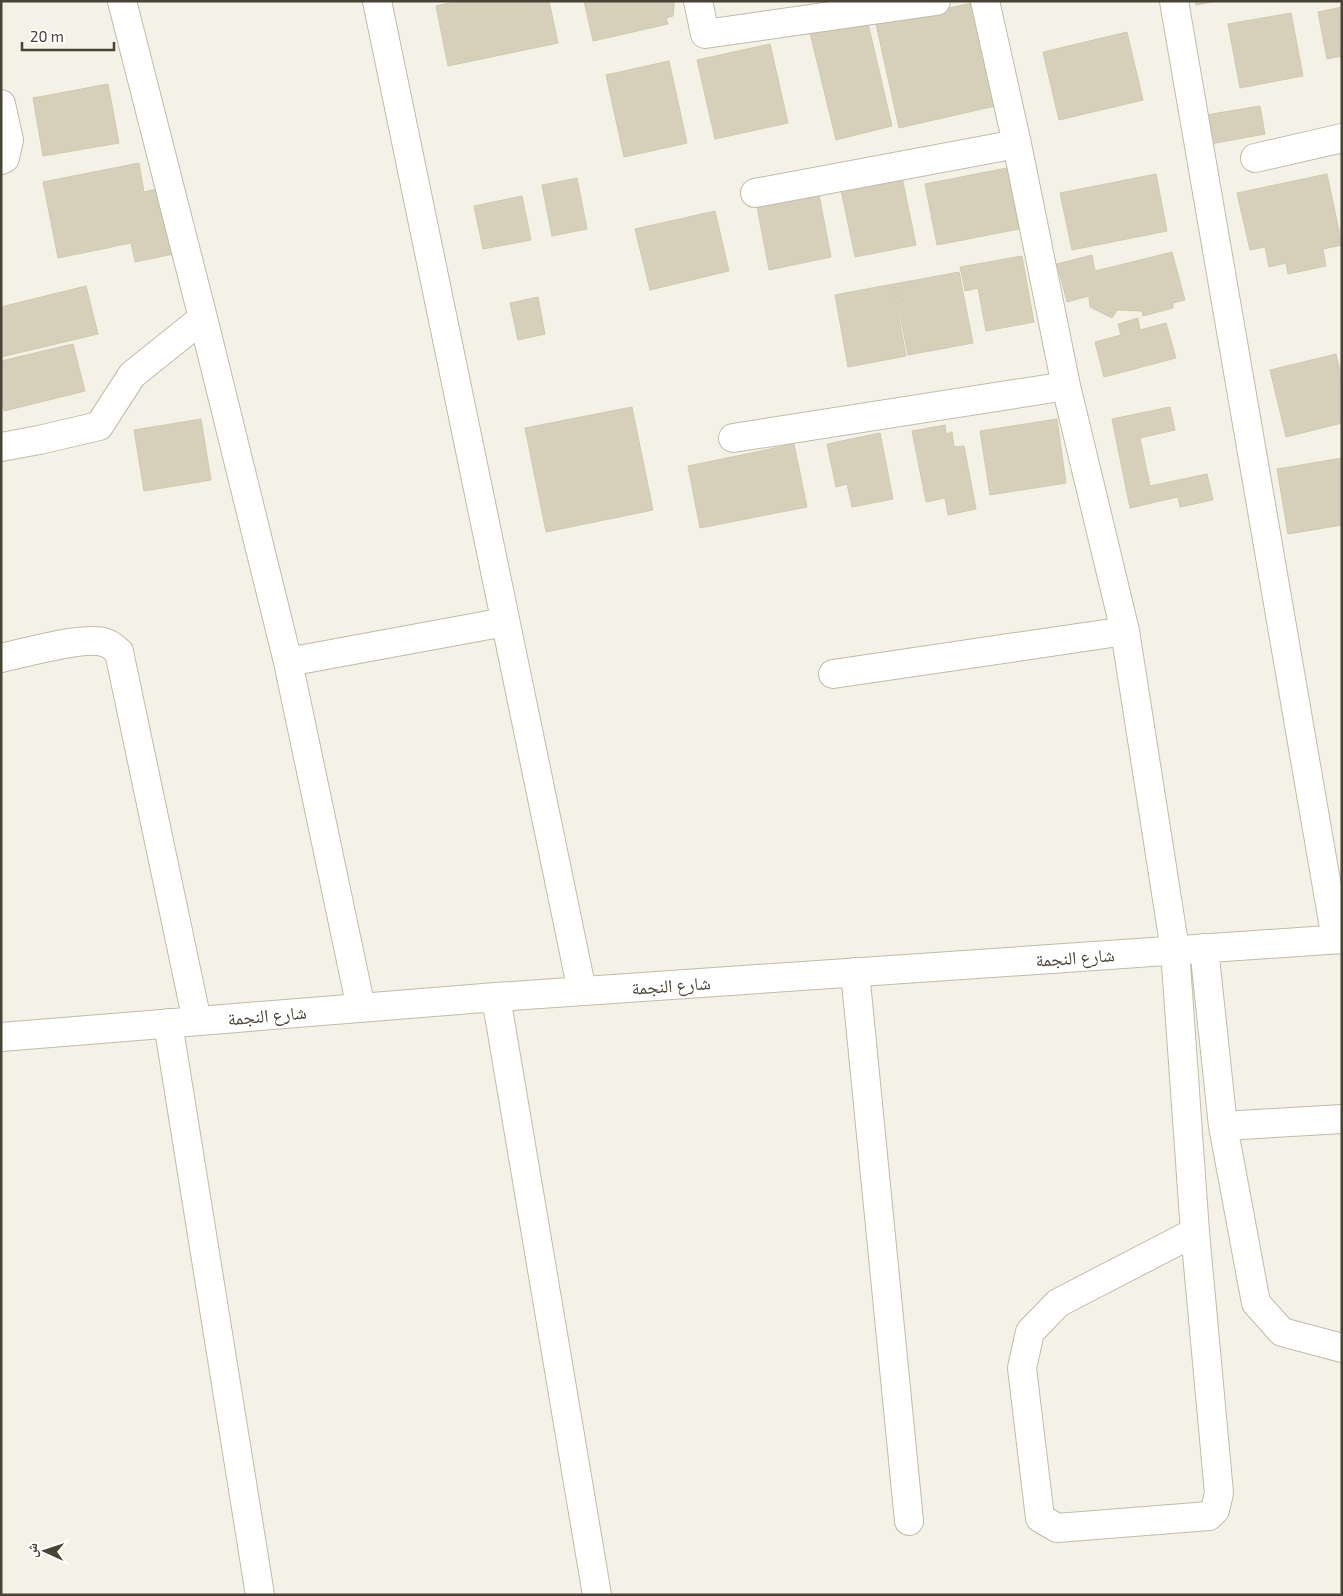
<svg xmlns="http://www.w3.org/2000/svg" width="1343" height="1596" font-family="'Exo 2','Noto Naskh Arabic',sans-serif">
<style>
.building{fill:#d6d0bb;stroke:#d1c9ae}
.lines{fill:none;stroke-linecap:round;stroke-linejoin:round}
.street-casing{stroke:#c0bba9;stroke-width:30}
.street{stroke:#fff;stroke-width:28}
.labels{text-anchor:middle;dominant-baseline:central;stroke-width:4;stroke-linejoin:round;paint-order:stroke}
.street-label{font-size:18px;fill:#474335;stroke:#fff}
</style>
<rect width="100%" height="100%" fill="#f4f2e6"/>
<path class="building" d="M458,1H549L558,43L448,66L436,6Z
M584,1H674V6L673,16L666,18L668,24L593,41Z
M1195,1H1218L1196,5Z
M972,3L995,106L899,128L876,24Z
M1342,7V56L1327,59L1318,12Z
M1291,13L1303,76L1240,88L1228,24Z
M867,19L892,126L836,140L810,33Z
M1127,32L1143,100L1059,120L1043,52Z
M770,44L788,123L715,139L697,60Z
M669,61L687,143L624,157L606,75Z
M108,84L119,143L43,156L33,98Z
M1260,106L1265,134L1210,144L1206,115Z
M139,163L144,192L161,188L174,254L135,262L131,243L58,258L43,182Z
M1007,168L1019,229L937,245L925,184Z
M1156,174L1167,231L1072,250L1060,193Z
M1327,174L1342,245L1323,249L1326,266L1288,274L1286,263L1269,267L1265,247L1250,250L1237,193Z
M902,177L916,245L855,257L841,190Z
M577,178L587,229L552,236L542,185Z
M818,189L831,257L769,270L756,201Z
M522,196L531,240L483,249L474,206Z
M715,211L729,271L650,290L635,229Z
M1172,252L1185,300L1173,303V308L1143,316L1142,311L1117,310L1112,318L1090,307L1089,296L1067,302L1057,264L1092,255L1095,271Z
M1022,256L1034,322L986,331L978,288L965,291L960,267Z
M959,272L973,343L908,355L894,284Z
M893,284L906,356L848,367L835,295Z
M86,286L98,334L1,357V307Z
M538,297L545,334L518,340L510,303Z
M1138,318L1140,330L1166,323L1176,358L1104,377L1095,342L1121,335L1118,324Z
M73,344L85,391L4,411L1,398V361Z
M1336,354L1342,379V423L1286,437L1270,370Z
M632,407L653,510L546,532L525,428Z
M1170,407L1175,430L1140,438L1150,486L1207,474L1213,500L1180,507L1178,497L1130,508L1112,419Z
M201,419L211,480L144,491L134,430Z
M1057,419L1066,483L990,495L980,431Z
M945,425L946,434L952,432L954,447L964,446L976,509L948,515L945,498L926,502L912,431Z
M880,433L893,499L852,507L847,484L836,487L827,444Z
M794,444L807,507L700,528L688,466Z
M1342,458V525L1288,534L1277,469Z"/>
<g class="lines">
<defs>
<path id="street" d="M122,1L203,318L288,662L361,1008
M377,1L582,991
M698,1L705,34L936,1
M985,1L1017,144L1066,386L1125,631L1175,950L1195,1232L1219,1493L1215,1510L1209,1516L1057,1528L1040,1518L1022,1368L1030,1332L1058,1303L1195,1232
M1174,1L1336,939
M1,104L9,140L5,158L1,160
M1255,158L1342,138
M755,193L1017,144
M733,438L1066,386
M1,447L39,440L99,426L132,375L203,318
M1,658C24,653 88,635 106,643C111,644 115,649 119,652L197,1021
M288,662L505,622
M833,674L1125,631
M1204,948L1223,1126L1256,1303L1282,1332L1342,1348
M855,972L909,1521
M496,997L597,1595
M168,1023L260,1595
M1,1037L496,997L1342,939
M1223,1126L1342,1119"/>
</defs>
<use href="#street" class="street-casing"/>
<use href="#street" class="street"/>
</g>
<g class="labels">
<g class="street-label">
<text transform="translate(1075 957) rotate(-4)">شارع النجمة</text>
<text transform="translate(671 985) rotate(-4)">شارع النجمة</text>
<text transform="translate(267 1015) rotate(-5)">شارع النجمة</text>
</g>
</g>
<rect width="1343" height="1596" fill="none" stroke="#474335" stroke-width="5"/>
<g transform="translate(45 1551) rotate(273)" stroke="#ffffff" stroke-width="4" paint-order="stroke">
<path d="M0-4L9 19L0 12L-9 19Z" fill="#474335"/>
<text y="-8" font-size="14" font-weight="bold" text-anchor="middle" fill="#474335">ش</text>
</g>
<path d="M22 42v8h92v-8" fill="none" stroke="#474335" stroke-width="2.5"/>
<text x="30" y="42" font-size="15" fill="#474335" stroke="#ffffff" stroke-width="4" paint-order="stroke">20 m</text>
</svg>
